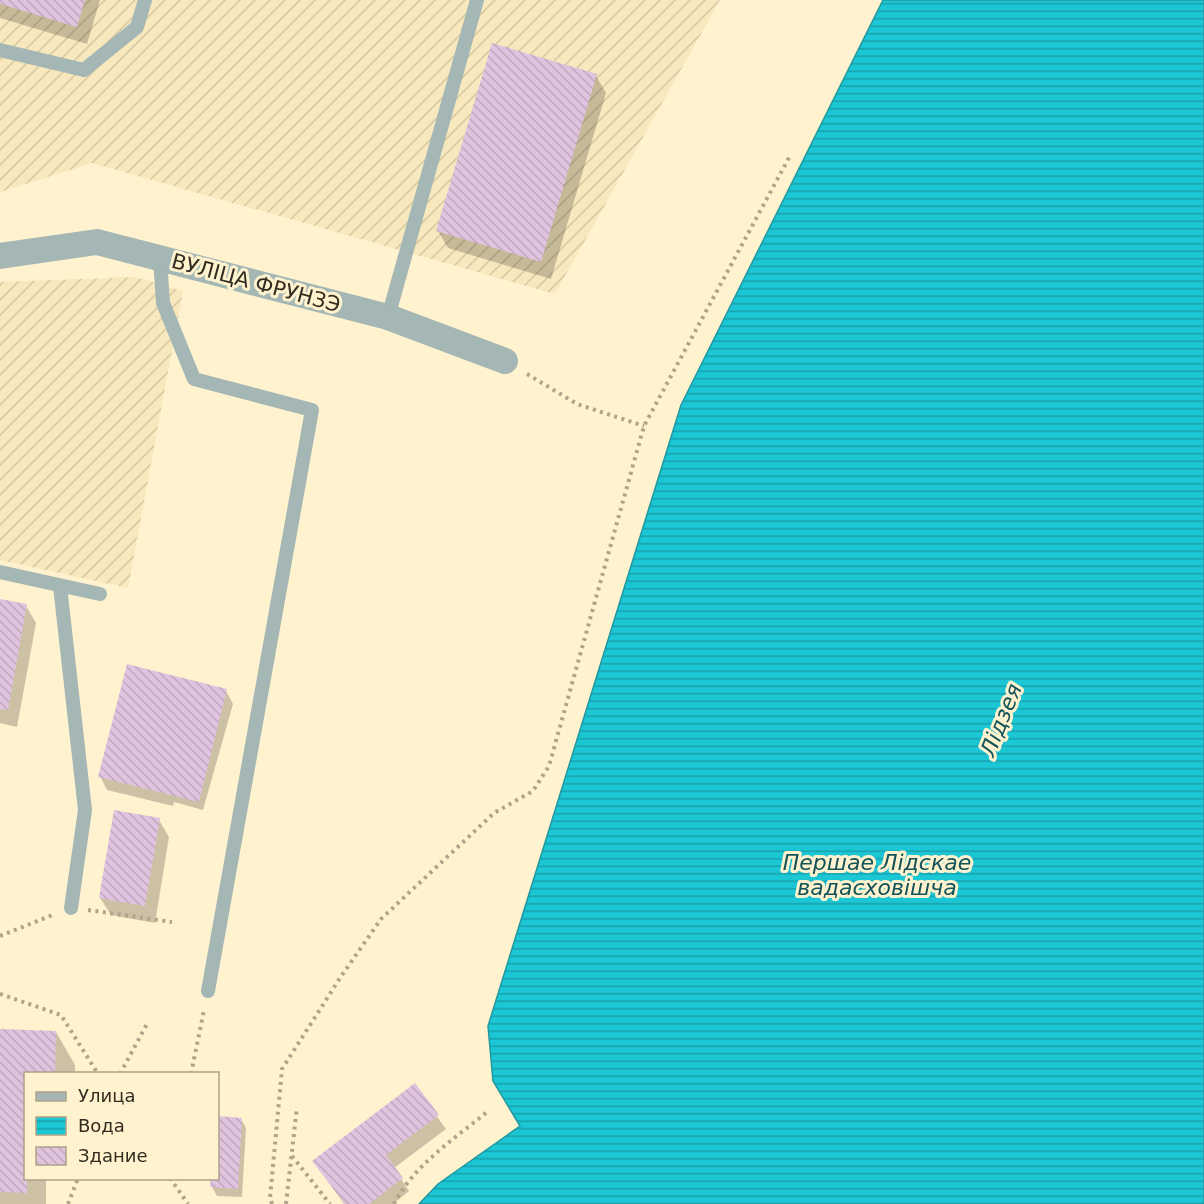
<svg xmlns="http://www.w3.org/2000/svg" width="1204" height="1204" font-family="'DejaVu Sans',sans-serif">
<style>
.industrial{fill:url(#industrial-furrows)}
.water{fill:url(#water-rules);stroke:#22989f;stroke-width:1.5}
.shadow{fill:#0003}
.building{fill:url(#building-back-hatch)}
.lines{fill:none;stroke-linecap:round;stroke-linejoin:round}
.path{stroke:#ada489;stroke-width:4;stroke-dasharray:3 4.5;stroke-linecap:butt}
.service{stroke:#a4b7b4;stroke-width:14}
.minor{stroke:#a4b7b4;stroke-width:26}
.labels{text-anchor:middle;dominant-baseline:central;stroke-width:6;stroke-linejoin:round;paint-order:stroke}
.street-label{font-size:21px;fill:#322d20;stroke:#fff2ce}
.water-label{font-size:22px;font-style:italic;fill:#135359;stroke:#fff2ce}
</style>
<defs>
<pattern id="industrial-furrows" width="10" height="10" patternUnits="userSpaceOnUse" patternTransform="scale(1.5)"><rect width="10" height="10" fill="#f7e8bd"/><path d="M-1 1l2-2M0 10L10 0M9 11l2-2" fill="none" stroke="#d4c7a2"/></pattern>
<pattern id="water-rules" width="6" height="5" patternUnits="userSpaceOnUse" patternTransform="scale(1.5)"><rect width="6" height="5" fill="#1bc6d5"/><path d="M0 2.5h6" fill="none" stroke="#19a1ac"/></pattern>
<pattern id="building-back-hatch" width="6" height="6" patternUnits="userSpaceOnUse" patternTransform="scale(1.5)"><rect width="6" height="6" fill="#e0c3de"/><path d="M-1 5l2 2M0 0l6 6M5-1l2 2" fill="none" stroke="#c1a8be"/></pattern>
</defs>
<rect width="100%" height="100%" fill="#fff2ce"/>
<path class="industrial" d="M0,0H720L555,294L92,163L0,192Z
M135,277L183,291L128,588L0,560V282Z"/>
<path class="water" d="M883,0H1204V1204H419L438,1184L520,1126L493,1081L488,1026L681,405Z"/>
<path class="shadow" d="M0,0H100L87,44L0,18Z
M596,76L606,93L551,279L448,248L438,231Z
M0,601L26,606L36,623L17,727L0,723Z
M226,691L233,704L203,810L174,802L173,806L107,790L100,776Z
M159,820L169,837L155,923L111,915L100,898Z
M0,1030L56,1032L75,1065V1074H26V1178H46V1204H0Z
M414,1085L446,1129L394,1168L409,1191L393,1204H344L314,1161Z
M218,1117L241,1119L246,1128L242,1197L217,1196L212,1187L218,1178Z"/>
<path class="building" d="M0,0H85L77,27L0,4Z
M492,43L597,74L541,262L436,231Z
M0,599L27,604L8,710L0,709Z
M127,664L227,689L199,802L98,777Z
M114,810L160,818L145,906L99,898Z
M0,1029L56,1031L55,1074H26L27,1193L0,1192Z
M415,1083L439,1115L386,1155L403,1178L369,1204H345L312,1161Z
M218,1116L242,1118L238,1189L210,1187L211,1178H218Z"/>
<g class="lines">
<path class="path" d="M527,374L577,404L644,426
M88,910L172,922
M0,936L55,914
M0,994L61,1015L98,1074
M120,1074L148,1022
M191,1074L204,1010
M292,1156L330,1204
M170,1178L188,1204
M68,1204L78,1178
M272,1204L270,1198L282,1069L340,978L381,919L494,813L533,791L549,766L644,426L791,154
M286,1204L297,1107
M394,1204C414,1165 454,1139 487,1112"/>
<path class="service" d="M0,50L84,70L137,27L145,0
M160,259L163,303L194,379L312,410L208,991
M388,317L477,0
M0,572L100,594
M60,586L85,810L71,908"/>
<path class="minor" d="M0,256L97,242L388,317L505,361"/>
</g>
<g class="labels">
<g class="street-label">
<text transform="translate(256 283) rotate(15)">ВУЛІЦА ФРУНЗЭ</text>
</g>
<g class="water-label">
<text transform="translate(1001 720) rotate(-68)">Лідзея</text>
<text x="877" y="862">Першае Лідскае<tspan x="877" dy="25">вадасховішча</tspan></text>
</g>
</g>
<rect x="24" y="1072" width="195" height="108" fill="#fff2ce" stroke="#ada388" stroke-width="1.5"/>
<rect x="36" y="1092" width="30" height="9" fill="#a4b7b4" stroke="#ada388" stroke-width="1.5"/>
<text x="78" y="1102" font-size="18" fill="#322d20">Улица</text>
<rect x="36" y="1117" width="30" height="18" fill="url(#water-rules)" stroke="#ada388" stroke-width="1.5"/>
<text x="78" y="1132" font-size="18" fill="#322d20">Вода</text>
<rect x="36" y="1147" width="30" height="18" fill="url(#building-back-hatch)" stroke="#ada388" stroke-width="1.5"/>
<text x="78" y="1162" font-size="18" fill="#322d20">Здание</text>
</svg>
